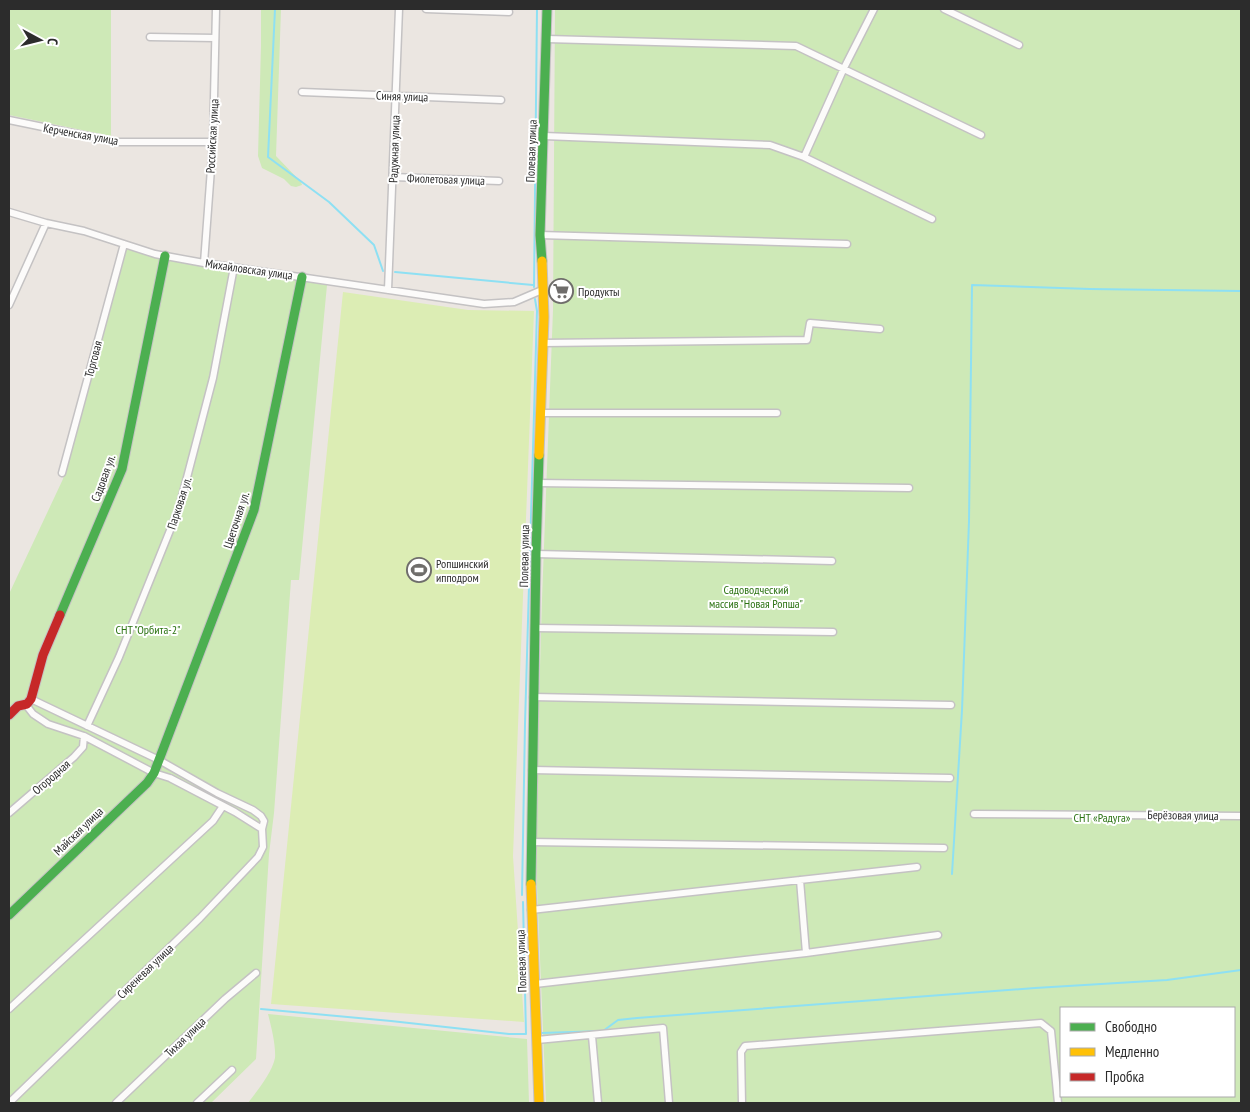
<svg xmlns="http://www.w3.org/2000/svg" width="1250" height="1112" font-family="'PT Sans Narrow',sans-serif">
<style>
.green{fill:#cee9b7;fill-rule:evenodd}
.pitch{fill:#dcedb4}
.lines{fill:none;stroke-linecap:round;stroke-linejoin:round}
.stream{stroke:#8ee0f3;stroke-width:2}
.street-casing{stroke:#c4c2c3;stroke-width:9}
.fast-casing{stroke:#c4c2c3;stroke-width:11}
.slow-casing{stroke:#c4c2c3;stroke-width:11}
.jam-casing{stroke:#c4c2c3;stroke-width:11}
.street{stroke:#fcfbfa;stroke-width:6}
.fast{stroke:#4caf50;stroke-width:9}
.slow{stroke:#ffc107;stroke-width:9}
.jam{stroke:#c62828;stroke-width:9}
.labels{text-anchor:middle;dominant-baseline:central;stroke-width:4;stroke-linejoin:round;paint-order:stroke}
.street-label{font-size:12px;fill:#2c2c2c;stroke:#fff}
.poi-label{font-size:12px;fill:#2c2c2c;stroke:#fff;text-anchor:start}
.park-label{font-size:12px;fill:#2c7313;stroke:#fff}
</style>
<rect width="100%" height="100%" fill="#ebe6e1"/>
<path class="green" d="M9,9H111V136L9,115Z
M261,9H281L276,156L301,182L302,185L296,187L291,186L284,179L262,168L258,156L261,46Z
M555,9H1241V1103H546L535,838L542,599L553,310ZM1061,1008H1234V1096H1061Z
M126,247L156,257L327,285L299,580H291L274,813L269,854L256,1059L211,1103H9V594L63,479Z
M268,1014L527,1039L529,1103H248C257,1091 272,1073 275,1058C276,1045 271,1026 268,1014Z"/>
<path class="pitch" d="M343,292L468,310L534,311L513,856L524,1022L271,1004Z"/>
<g class="lines">
<path class="stream" d="M275,9L268,157L329,202L374,245L383,271
M395,272L533,285
M534,287L537,9
M952,874L962,710L969,521L972,285L1090,289L1241,291
M522,895L525,724L537,311L535,299
M261,1009L391,1021L509,1034H526L523,902
M541,1033L603,1031L618,1020L637,1018L1035,988L1167,980L1241,970"/>
<defs>
<path id="street" d="M426,9L509,12
M944,9L1019,45
M150,37L215,38
M547,39L796,46L981,135
M302,92L501,100
M9,120L116,142H213
M544,136L770,145L804,157L932,219
M804,157L844,68L874,9
M393,177L499,181
M9,212L46,223L84,231L155,254L204,263L484,304L514,302L542,290
M540,235L847,244
M204,263L213,142L216,9
M388,290L399,9
M9,305L46,223
M543,343L807,340L810,323L880,329
M541,413H777
M62,473L124,244
M538,483L909,488
M536,554L832,561
M535,628L833,632
M533,697L951,705
M26,705L33,714L48,724L84,736L154,773L170,778L235,812L262,829
M87,726L119,657L179,508L213,378L234,267
M532,770L950,778
M9,813L74,757L83,747L84,736
M974,814L1241,816
M531,842L944,848
M800,880L806,953
M531,910L917,867
M535,984L806,953L938,935
M9,1009L213,821L223,806
M592,1036L598,1103
M537,1040L663,1028L669,1103
M9,1103L200,918L258,857L263,847L262,829L264,821L261,816L253,810L217,793L159,760L31,699
M116,1103L225,999L256,973
M197,1103L232,1070
M742,1103L741,1052L745,1046L1041,1023L1051,1031L1058,1103"/>
<path id="fast" d="M542,261L540,235L547,9
M60,615L122,469L165,256
M531,884L536,554L539,455
M9,915L147,783L154,773L254,510L302,277"/>
<path id="slow" d="M539,455L544,317L542,261
M531,884L539,1103"/>
<path id="jam" d="M9,715L18,706L27,704L31,699L43,655L60,615"/>
</defs>
<use href="#street" class="street-casing"/>
<use href="#fast" class="fast-casing"/>
<use href="#slow" class="slow-casing"/>
<use href="#jam" class="jam-casing"/>
<use href="#street" class="street"/>
<use href="#fast" class="fast"/>
<use href="#slow" class="slow"/>
<use href="#jam" class="jam"/>
</g>
<defs>
<symbol id="supermarket-ring" viewBox="-11 -11 22 22"><circle r="9.5" fill="#fff" stroke="#6f6d6b" stroke-width="1.5"/><path d="M-6-5.5h2.5l.6 2H6L4.5 2H-2.5L-4.4-4H-6ZM-1.5 3.2a1.3 1.3 0 1 0 .1 0ZM3 3.2a1.3 1.3 0 1 0 .1 0Z" fill="#6f6d6b"/></symbol>
<symbol id="stadium-ring" viewBox="-11 -11 22 22"><circle r="9.5" fill="#fff" stroke="#6f6d6b" stroke-width="1.5"/><path d="M0-5a6.5 5 0 1 0 0 10a6.5 5 0 1 0 0-10ZM-3.5-1.8h7v3.6h-7Z" fill="#6f6d6b"/></symbol>
</defs>
<g fill-rule="evenodd">
<use href="#supermarket-ring" x="547" y="277" width="28" height="28"/>
<use href="#stadium-ring" x="405" y="556" width="28" height="28"/>
</g>
<g class="labels">
<g class="street-label">
<text transform="translate(402 96) rotate(2)">Синяя улица</text>
<text transform="translate(81 134) rotate(10)">Керченская улица</text>
<text transform="translate(212 136) rotate(-87)">Российская улица</text>
<text transform="translate(394 149) rotate(-88)">Радужная улица</text>
<text transform="translate(531 151) rotate(-88)">Полевая улица</text>
<text transform="translate(446 179) rotate(2)">Фиолетовая улица</text>
<text transform="translate(249 269) rotate(8)">Михайловская улица</text>
<text transform="translate(93 359) rotate(-75)">Торговая</text>
<text transform="translate(103 478) rotate(-70)">Садовая ул.</text>
<text transform="translate(179 503) rotate(-72)">Парковая ул.</text>
<text transform="translate(236 520) rotate(-72)">Цветочная ул.</text>
<text transform="translate(524 556) rotate(-89)">Полевая улица</text>
<text transform="translate(51 777) rotate(-41)">Огородная</text>
<text transform="translate(1183 815) rotate(1)">Берёзовая улица</text>
<text transform="translate(78 831) rotate(-44)">Майская улица</text>
<text transform="translate(521 961) rotate(-92)">Полевая улица</text>
<text transform="translate(145 971) rotate(-44)">Сиреневая улица</text>
<text transform="translate(185 1037) rotate(-44)">Тихая улица</text>
</g>
<g class="poi-label">
<text x="578" y="291">Продукты</text>
<text x="436" y="563">Ропшинский<tspan x="436" dy="14">ипподром</tspan></text>
</g>
<g class="park-label">
<text x="756" y="589">Садоводческий<tspan x="756" dy="14">массив "Новая Ропша"</tspan></text>
<text x="148" y="629">СНТ "Орбита-2"</text>
<text x="1102" y="817">СНТ «Радуга»</text>
</g>
</g>
<rect width="1250" height="1112" fill="none" stroke="#2c2c2c" stroke-width="20"/>
<rect x="1060" y="1007" width="175" height="90" fill="#ffffff" stroke="#ababab"/>
<rect x="1070" y="1023" width="25" height="8" fill="#4caf50" stroke="#ababab"/>
<text x="1105" y="1032" font-size="15" fill="#2c2c2c">Свободно</text>
<rect x="1070" y="1048" width="25" height="8" fill="#ffc107" stroke="#ababab"/>
<text x="1105" y="1057" font-size="15" fill="#2c2c2c">Медленно</text>
<rect x="1070" y="1073" width="25" height="8" fill="#c62828" stroke="#ababab"/>
<text x="1105" y="1082" font-size="15" fill="#2c2c2c">Пробка</text>
<g transform="translate(40 40) rotate(97)" stroke="#ffffff" stroke-width="4" paint-order="stroke">
<path d="M0-4L9 19L0 12L-9 19Z" fill="#2c2c2c"/>
<text y="-8" font-size="14" font-weight="bold" text-anchor="middle" fill="#2c2c2c">С</text>
</g>
</svg>
